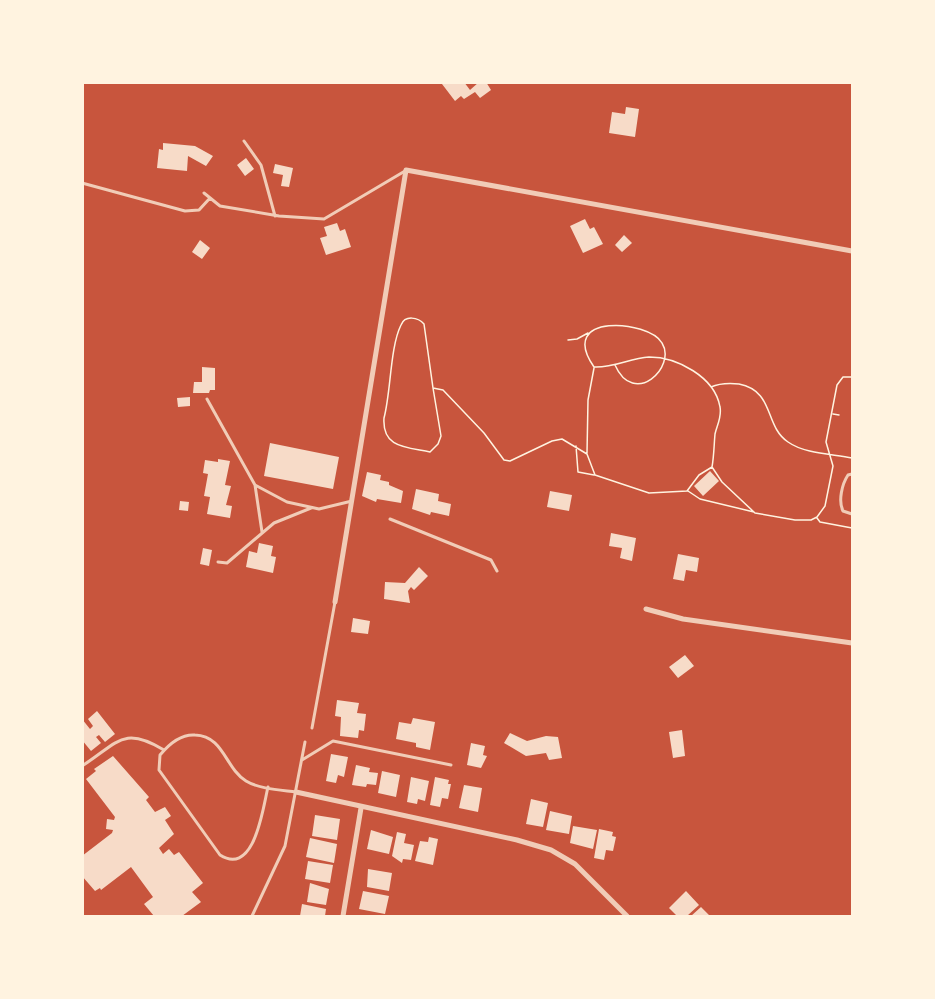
<svg xmlns="http://www.w3.org/2000/svg" width="935" height="999" font-family="'DejaVu Sans',sans-serif">
<style>
.building{fill:#f7dbc8}
.lines{fill:none;stroke-linecap:round;stroke-linejoin:round}
.path{stroke:#fff3e0;stroke-width:1.5}
.service{stroke:#f1ccb7;stroke-width:3}
.minor{stroke:#f1ccb7;stroke-width:5}
</style>
<rect width="100%" height="100%" fill="#c8553d"/>
<path class="building" d="M445,82H464L470,90L479,82H486L491,90L480,98L475,92L464,99L461,96L455,101L442,84Z
M626,107L639,109L635,137L609,133L612,112L625,114Z
M163,143L195,146L213,156L206,166L188,156L187,171L157,168L159,149L163,150Z
M246,158L254,169L245,176L237,165Z
M275,164L293,168L289,187L281,186L283,175L273,173Z
M585,219L590,229L594,227L603,244L583,253L570,226Z
M337,223L340,231L345,229L351,247L326,255L320,238L327,236L324,227Z
M624,235L632,243L622,252L615,245Z
M200,240L210,248L202,259L192,252Z
M202,367L215,368V390H210L209,393H193L194,382H202Z
M190,397V406L178,407L177,398Z
M270,443L339,457L333,489L264,476Z
M218,459L230,461L225,485L231,486L226,505L232,506L230,518L207,514L210,497L204,496L208,474L203,473L205,460L218,462Z
M710,471L719,481L703,496L694,486Z
M367,472L381,475L380,480L389,482V485L403,491L401,503L377,499L376,502L362,496Z
M416,489L439,494L438,501L451,504L449,516L431,512L430,515L412,509Z
M550,491L572,495L569,511L547,507Z
M180,501L189,502L188,511L179,510Z
M611,533L636,538L632,561L620,558L622,548L609,546Z
M259,543L273,546L271,556L276,557L273,573L246,567L249,551L257,553Z
M203,548L212,550L209,566L200,564Z
M678,554L699,558L697,572L686,570L684,581L673,579Z
M419,567L428,576L414,590L411,587L408,591L410,603L384,599L385,582L405,583Z
M353,618L370,621L368,634L351,632Z
M685,655L694,666L678,678L669,667Z
M337,700L359,703L357,713L366,714L364,731L359,730L358,738L340,736L341,717L335,716Z
M97,711L115,734L105,742L99,735L96,737L101,743L91,751L82,740V719L90,729L93,726L88,719Z
M413,718L435,722L430,750L416,747V743L396,739L399,722L411,724Z
M682,730L685,756L673,758L669,732Z
M510,733L527,741L546,736L558,737L562,758L549,760L546,753L526,756L504,743Z
M471,743L485,746L483,755L487,756L481,768L467,765Z
M331,754L348,757L344,777L338,775L336,783L326,781Z
M113,756L149,797L146,800L155,812L165,807L171,816L165,820L174,834L159,848L163,854L169,849L174,855L179,852L203,883L192,892L201,902L182,916H154L144,904L153,897L131,867L101,890L100,888L95,891L82,876V856L112,833L113,830L106,829L107,819L114,820L115,817L86,779L96,771L94,769Z
M356,765L370,768L369,772L378,773L376,785L367,784L366,787L352,785Z
M382,771L400,775L396,797L378,793Z
M411,777L429,781L425,801L418,799L417,804L407,802Z
M435,777L449,780L448,784H451L448,799L442,798L440,807L430,805Z
M464,785L482,788L478,812L459,808Z
M531,799L548,803L543,827L526,824Z
M550,811L572,816L569,834L546,830Z
M315,815L340,819L337,840L312,836Z
M573,826L597,830L593,849L570,843Z
M599,829L613,832L612,836L616,837L613,851L606,850L604,860L594,858Z
M371,830L393,837L389,854L367,849Z
M397,832L406,834L404,843L414,845L411,860L403,859L402,863L392,856Z
M429,837L438,839L433,865L415,861L420,841L428,842Z
M310,838L337,844L334,863L306,857Z
M308,861L333,865L330,883L305,879Z
M368,869L392,873L389,891L367,887Z
M310,883L329,889L326,905L307,902Z
M363,891L389,896L385,914L359,909Z
M686,891L699,905L687,916H677L669,908Z
M302,904L326,909L325,916H300Z
M701,907L710,916H691Z"/>
<g class="lines">
<path class="path" d="M568,340L577,339L588,333
M711,387C720,383 729,383 739,384C775,391 764,426 788,442C805,454 833,454 852,458
M433,388L424,324C418,317 405,315 401,325C390,347 391,392 384,418C382,448 406,447 430,452L438,444L441,436L433,388L443,390L484,433L504,460L510,461L552,441L562,439L587,454L595,475L649,493L687,491L699,475L712,467C714,456 714,445 715,434C717,425 722,417 720,407C715,377 677,357 649,357C630,358 614,368 594,367C556,312 649,320 662,343C677,367 634,408 615,365
M833,414L839,415
M576,446L578,472L594,475
M587,453L588,400L594,368
M712,467L722,482L755,513L795,520H811L817,517L825,506L833,466L826,442L837,385L843,377H852
M688,491L700,499L754,512
M817,518L820,522L852,528"/>
<path class="service" d="M244,141L261,165L275,216
M82,183L185,211L199,210L210,198
M204,193L220,206L279,216L324,219L405,171
M207,399L255,485L287,502L319,509L352,501
M852,474L848,475C842,484 838,501 843,511L852,514
M255,485L262,532
M390,519L491,560L497,571
M218,562L227,563L274,523L311,508
M312,728L335,602
M302,760L333,741L451,765
M82,766C118,743 123,725 164,750
M268,787C263,807 255,877 220,855L159,770L160,755C169,744 181,734 195,735C224,736 225,768 246,781C259,789 281,790 296,792
M252,916L285,846L305,742"/>
<path class="minor" d="M335,602L406,170L852,251
M646,609L683,619L852,643
M296,792L517,840L551,850L575,864L627,916
M343,916L361,808"/>
</g>
<rect width="935" height="999" fill="none" stroke="#fff3e0" stroke-width="168"/>
</svg>
